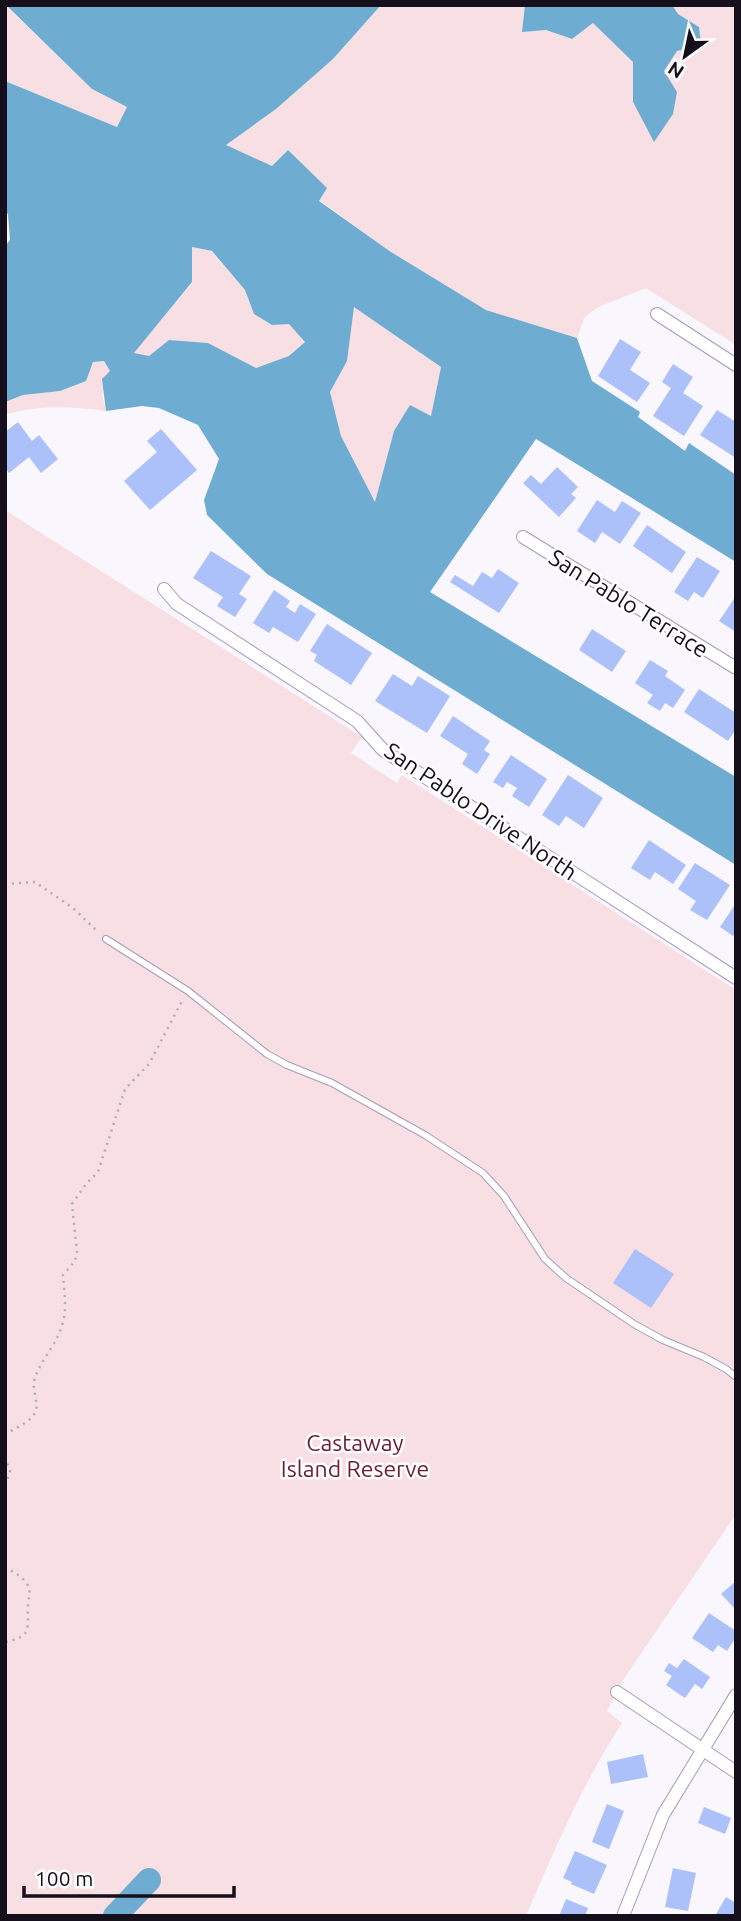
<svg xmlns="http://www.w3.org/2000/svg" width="741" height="1921" font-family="Ubuntu,sans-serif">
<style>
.green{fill:#f7dfe3}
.water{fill:#6eacd1;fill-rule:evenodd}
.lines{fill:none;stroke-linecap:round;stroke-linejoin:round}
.river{stroke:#6eacd1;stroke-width:24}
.building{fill:#acc1f9}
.service-casing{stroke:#a69bbb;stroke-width:8}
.minor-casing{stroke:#a69bbb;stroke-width:14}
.path{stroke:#b1aeb6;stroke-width:2.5;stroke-dasharray:2 5;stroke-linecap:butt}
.service{stroke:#fff;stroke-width:6}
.minor{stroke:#fff;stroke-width:12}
.labels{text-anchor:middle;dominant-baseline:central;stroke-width:5;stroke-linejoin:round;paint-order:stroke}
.street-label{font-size:23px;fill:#140f1b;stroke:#fff}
.park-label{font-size:23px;fill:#6d1d34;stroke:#fff}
</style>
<rect width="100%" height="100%" fill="#f9f6fd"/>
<path class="green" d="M5,5L92,89L127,107L117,127L5,81Z
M381,5H525L522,32L546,30L572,39L593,23L633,62V102L654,141L664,71L677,51L699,27L678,14L672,5H736V345L646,288L598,307L584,318L577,338L486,310L391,252L319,200L288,150L272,166L226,145L276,109L333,59Z
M191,247L211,251L245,290L254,314L272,325L289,323L305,342L290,356L256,368L208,343L169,340L149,356L133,353L192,283Z
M354,306L441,367L431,416L394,431L375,503L341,436L330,392L347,361Z
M104,361L110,371L102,394L106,411C71,407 39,404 5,415V402L23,395L60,391L93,362Z
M5,510L362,737L351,753L397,783L402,775L736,990V1514L625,1677L607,1711L622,1723C583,1783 554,1850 526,1916H5Z"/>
<path class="water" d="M6,5H381L333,59L276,109L226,145L272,166L288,150L327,188L319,201L391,252L486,310L577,338L592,381L640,412L638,417L685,451L689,443L736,475V562L536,439L430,592L736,777V865L267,574L207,515L204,500L219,459L198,425L159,408L142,406L106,411L102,379L110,371L104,361L93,362L86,381L60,391L23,395L5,402V246L10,240L8,214L5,212V81L117,127L127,107L92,89ZM192,247L212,251L245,290L254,314L272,325L289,324L305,342L289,356L256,368L208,343L169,340L149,356L134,353L192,282ZM354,307L441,367L431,416L410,405L394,431L375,502L341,436L330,392L347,361Z
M525,5H672L678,14L699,27L701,44L677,51L664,71L677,92L673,114L654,142L633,102V62L593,23L572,39L546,30L522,32Z"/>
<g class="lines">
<path class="river" d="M115,1916L149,1880"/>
</g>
<path class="building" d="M620,339L641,352L630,370L650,383L637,402L598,376Z
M673,364L693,377L683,393L703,406L684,436L653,416L671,388L662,382Z
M717,410L736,422V458L700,435Z
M18,422L32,441L39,435L58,459L41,473L29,457L9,473L5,467V432Z
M161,429L197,470L150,510L124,481L157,452L147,441Z
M557,467L578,487L571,494L576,498L559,517L523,483L531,475L541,484Z
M597,500L615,512L622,501L641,513L620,544L602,532L595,543L577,531Z
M647,525L686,552L672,573L633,546Z
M211,551L251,576L239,594L247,599L235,617L217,606L223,597L193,578Z
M697,557L720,571L703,598L694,592L688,601L674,592Z
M498,569L519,583L499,613L450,582L455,575L473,586L482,572L492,578Z
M274,590L290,601L286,607L295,613L300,604L316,614L298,642L273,627L269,633L253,623Z
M736,596V632L719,621Z
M327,624L372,653L351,685L314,661L317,655L310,651Z
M592,629L626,651L612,672L579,650Z
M650,660L668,671L665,676L685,690L673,708L665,703L660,711L647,703L653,695L635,683Z
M393,674L412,686L418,676L450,696L427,733L375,701Z
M699,689L736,713V729L728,741L684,712Z
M453,716L490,741L484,750L490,754L477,774L462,764L468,754L440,736Z
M511,755L547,779L529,807L512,796L517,788L507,782L503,788L493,782Z
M568,775L603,798L584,828L566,816L559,826L542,815Z
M649,840L686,865L673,884L655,872L650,880L631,868Z
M695,863L730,885L707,920L690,910L696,901L678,889Z
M736,903V932L733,936L720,927Z
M635,1249L674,1274L651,1308L613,1283Z
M736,1581V1610L721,1594Z
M709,1613L736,1631V1637L727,1651L718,1645L713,1652L692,1638Z
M684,1659L710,1677L702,1689L695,1684L685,1698L666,1685L672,1676L664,1671L669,1663L677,1668Z
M643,1754L648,1777L611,1784L607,1762Z
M607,1804L624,1811L609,1849L592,1842Z
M704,1807L731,1818L725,1834L698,1823Z
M575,1851L607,1865L594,1894L571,1884L572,1882L563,1878Z
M673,1868L696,1873L688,1911L665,1907Z
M726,1897L736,1903V1916H715Z
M566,1899L588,1908L585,1916H559Z"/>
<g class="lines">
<defs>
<path id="service" d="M106,939L188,991L267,1054L287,1065L332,1083L425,1135L483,1173L504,1196L545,1259L566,1278L634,1324L663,1340L704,1357L726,1369L736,1377"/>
<path id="minor" d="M657,314L736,365
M523,537L736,668
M164,589L177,604L357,721L383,750L736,978
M617,1692L736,1772
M623,1916L663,1815L736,1695"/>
</defs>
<use href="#service" class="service-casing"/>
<use href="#minor" class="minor-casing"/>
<path class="path" d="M5,884L35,882L73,908L98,932
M5,1435C13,1429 26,1424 32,1417C42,1406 32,1394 34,1381C39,1362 55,1347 61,1328C68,1312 64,1292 63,1275L75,1261L77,1252L72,1204L86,1184L98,1172L125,1089L149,1064L183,999
M5,1457L10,1471L5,1486
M5,1567C13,1572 22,1576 27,1584C32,1591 28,1598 28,1606C27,1629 33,1636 5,1642"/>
<use href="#service" class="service"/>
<use href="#minor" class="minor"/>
</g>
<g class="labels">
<g class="street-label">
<text transform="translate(629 603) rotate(32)">San Pablo Terrace</text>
<text transform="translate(481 811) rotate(34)">San Pablo Drive North</text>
</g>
<g class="park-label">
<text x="355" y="1442">Castaway<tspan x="355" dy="26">Island Reserve</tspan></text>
</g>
</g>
<rect width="741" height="1921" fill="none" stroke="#140f1b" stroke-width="14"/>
<g transform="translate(685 56) rotate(213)" stroke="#ffffff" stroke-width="5" paint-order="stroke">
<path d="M0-5L12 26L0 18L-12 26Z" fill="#140f1b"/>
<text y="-10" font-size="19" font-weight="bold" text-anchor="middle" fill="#140f1b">N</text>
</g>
<path d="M24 1886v10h210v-10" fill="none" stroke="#140f1b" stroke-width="3.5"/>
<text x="35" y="1886" font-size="21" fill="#140f1b" stroke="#ffffff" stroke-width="5" paint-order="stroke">100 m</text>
</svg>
